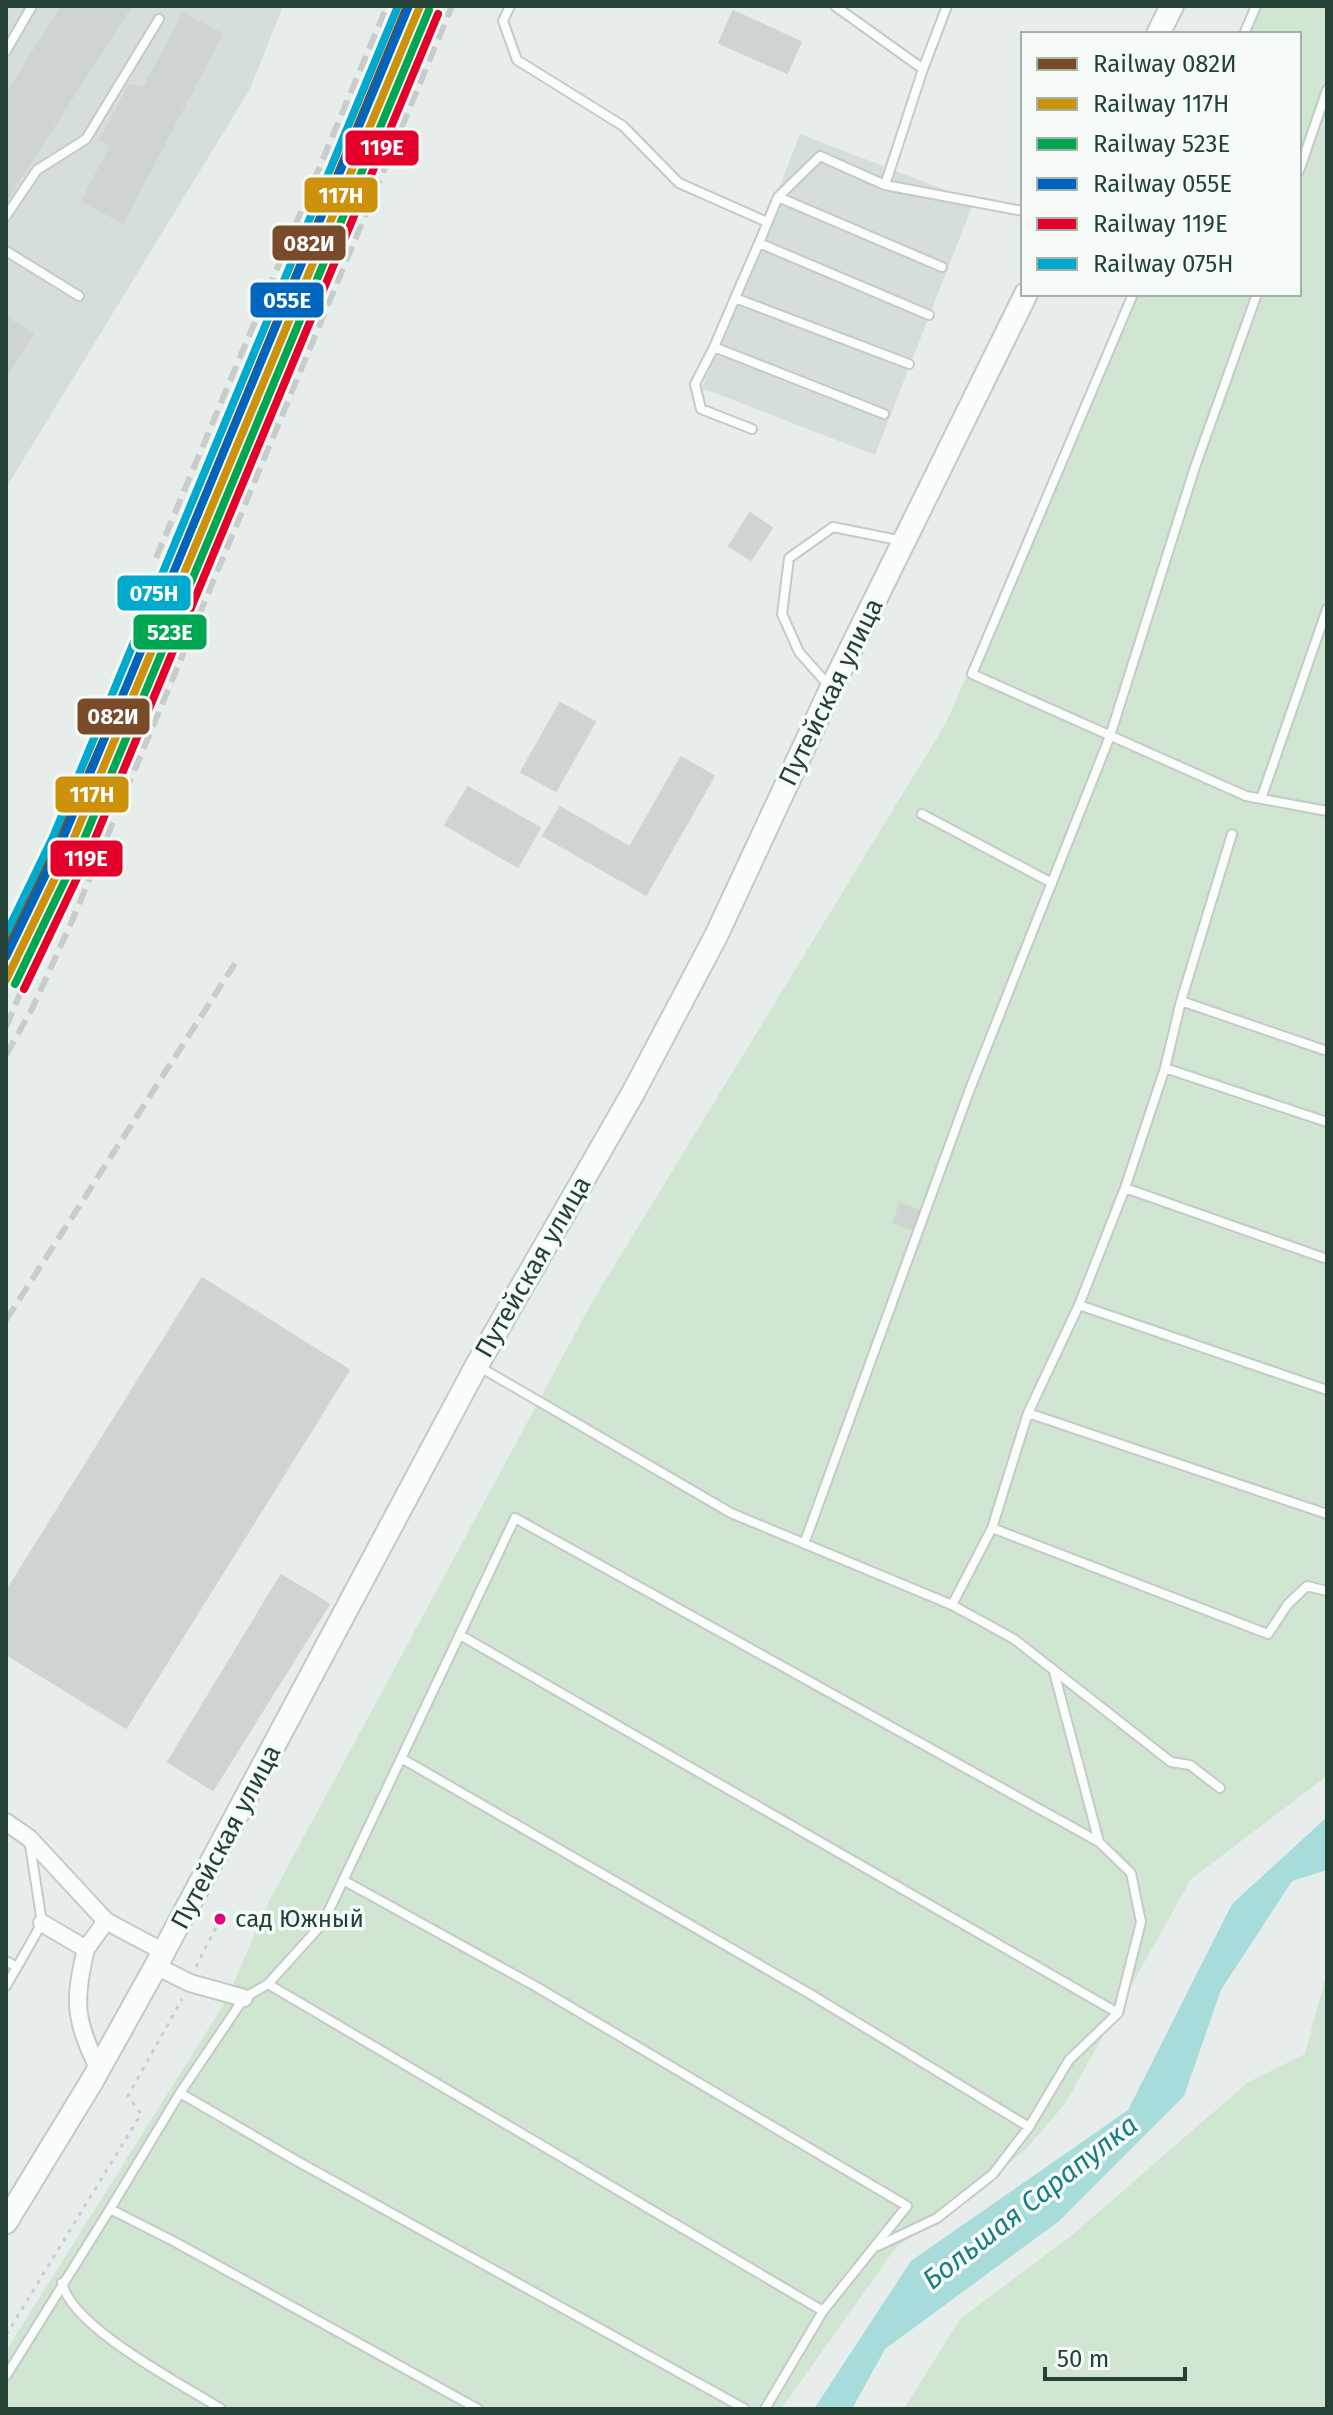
<svg xmlns="http://www.w3.org/2000/svg" width="1333" height="2415" font-family="'Fira Sans',sans-serif">
<style>
.built{fill:#d5ded9}
.green{fill:#d0e6d3}
.water{fill:#a7dcdb}
.building{fill:#ced4d1;stroke:#cfd6d2;stroke-width:2}
.lines{fill:none;stroke-linecap:round;stroke-linejoin:round}
.service-casing{stroke:#c4cac7;stroke-width:12}
.minor-casing{stroke:#c4cac7;stroke-width:20}
.secondary-casing{stroke:#c2cac7;stroke-width:26}
.path{stroke:#c6cfca;stroke-width:3;stroke-dasharray:4 6;stroke-linecap:butt}
.service{stroke:#fbfcfc;stroke-width:8}
.minor{stroke:#fbfcfc;stroke-width:16}
.secondary{stroke:#fbfcfc;stroke-width:22}
.rail{stroke:#c8cdcb;stroke-width:6;stroke-dasharray:16 8;stroke-linecap:butt}
.rail-1-casing{stroke:#f6fbf7;stroke-width:14}
.rail-2-casing{stroke:#f6fbf7;stroke-width:14}
.rail-3-casing{stroke:#f6fbf7;stroke-width:14}
.rail-4-casing{stroke:#f6fbf7;stroke-width:14}
.rail-5-casing{stroke:#f6fbf7;stroke-width:14}
.rail-6-casing{stroke:#f6fbf7;stroke-width:14}
.rail-1{stroke:#7a4b2a;stroke-width:8}
.rail-2{stroke:#cd920b;stroke-width:8}
.rail-3{stroke:#00a651;stroke-width:8}
.rail-4{stroke:#0065bd;stroke-width:8}
.rail-5{stroke:#e4002b;stroke-width:8}
.rail-6{stroke:#00a9ce;stroke-width:8}
.bus-dot{fill:#e5007d;stroke:#f6fbf7;stroke-width:3}
.labels{text-anchor:middle;dominant-baseline:central;stroke-width:7;stroke-linejoin:round;paint-order:stroke}
.bus-label{font-size:24px;fill:#234235;stroke:#f6fbf7;text-anchor:start}
.street-label{font-size:26px;fill:#234235;stroke:#f6fbf7}
.water-label{font-size:28px;font-style:italic;fill:#197e81;stroke:#f6fbf7}
.line-badge{stroke:#f6fbf7;stroke-width:3}
.badge-label{font-size:22px;text-anchor:middle;font-weight:bold;fill:#fff}
</style>
<rect width="100%" height="100%" fill="#e7edea"/>
<path class="built" d="M6,6H283L250,89L6,488Z
M800,134L974,201L875,455L702,388Z"/>
<path class="green" d="M1260,6H1327V1776L1191,1879L1065,2104L1027,2148L964,2203L897,2246L781,2409H6V2351L227,1999L268,1903L591,1304L946,723L1134,294H1299V34H1248Z
M1327,1971V2409H904L960,2319L1071,2236L1247,2083L1305,2054Z"/>
<path class="water" d="M1327,1817V1870L1292,1881L1221,1990L1184,2096L1059,2221L885,2349L852,2409H814L911,2261L1128,2110L1232,1904Z"/>
<path class="building" d="M62,6H131L6,201V94Z
M733,11L801,42L787,73L719,43Z
M183,14L222,34L123,223L82,201L111,145L100,140L129,85L144,87Z
M6,317L33,334L6,377Z
M750,513L772,528L751,560L729,546Z
M560,703L595,722L556,791L521,772Z
M681,757L714,776L646,895L543,836L560,807L630,847Z
M468,787L540,828L518,867L445,825Z
M900,1203L921,1211L914,1230L893,1223Z
M202,1278L349,1370L126,1728L6,1654V1592Z
M281,1575L329,1604L213,1790L168,1762Z"/>
<g class="lines">
<defs>
<path id="service" d="M510,6L503,21L517,60L623,126L679,183L767,222
M835,6L923,69
M1244,34L1256,6
M6,51L32,6
M1299,171L1327,90
M885,185L923,69L947,6
M778,197L759,243L929,315
M6,216L37,170L86,139L159,19
M759,243L735,298L909,364
M6,251L79,296
M942,267L778,197L820,156L885,185L1023,211
M1133,294L972,674L1246,796L1327,811
M735,298L714,347L884,414
M714,347L695,384L701,409L752,429
M830,687L799,652L782,614L789,558L833,527L903,541
M1261,799L1327,609
M922,814L1052,883
M1181,1001L1232,834
M1165,1068L1327,1122
M1125,1188L1327,1259
M1079,1305L1327,1390
M478,1366L731,1513L952,1605L1014,1639L1171,1762L1190,1765L1220,1788
M1028,1413L1327,1514
M992,1528L1268,1634L1288,1604L1307,1586L1327,1591
M804,1544L970,1089L1110,736L1195,467L1257,294
M952,1605L992,1528L1028,1413L1079,1305L1125,1188L1165,1068L1181,1001L1327,1051
M460,1635L1118,2013
M401,1758L810,1994L1029,2127
M343,1880L535,1986L907,2206L823,2311
M6,1961L17,1967L42,1923L30,1845
M268,1984L244,1998L180,2093L297,2161L745,2409
M6,1986L17,1967
M180,2093L110,2209L175,2242L478,2409
M878,2246L937,2218L993,2174L1029,2127L1069,2060L1118,2013L1141,1922L1131,1873L1099,1842L1054,1672
M62,2283C72,2328 182,2384 221,2409
M6,2376L110,2209
M765,2409L823,2311L268,1984L323,1923L515,1518L1099,1842"/>
<path id="minor" d="M6,1822L29,1838L106,1921L164,1952
M42,1923L86,1949C73,2003 75,2019 98,2068
M86,1949L106,1921
M156,1966L190,1983L244,1998"/>
<path id="secondary" d="M1158,34L1172,6
M6,2222L92,2081L156,1966L477,1365L633,1093L716,936L831,689L1026,294"/>
</defs>
<use href="#service" class="service-casing"/>
<use href="#minor" class="minor-casing"/>
<use href="#secondary" class="secondary-casing"/>
<path class="path" d="M196,1967L220,1919
M6,2335L141,2114L128,2096L182,1999"/>
<use href="#service" class="service"/>
<use href="#minor" class="minor"/>
<use href="#secondary" class="secondary"/>
<path class="rail" d="M405,43L423,6
M156,558L387,6
M6,1027L436,6
M6,1055L32,1009L72,921L452,6
M6,1320L236,962"/>
<defs>
<path id="rail-1" d="M6,949L60,839L125,690L407,6"/>
<path id="rail-2" d="M6,980L71,845L420,6"/>
<path id="rail-3" d="M15,984L80,849L429,10"/>
<path id="rail-4" d="M6,957L62,841L409,6"/>
<path id="rail-5" d="M24,989L89,853L438,14"/>
<path id="rail-6" d="M6,934L53,837L398,6"/>
</defs>
<use href="#rail-1" class="rail-1-casing"/>
<use href="#rail-2" class="rail-2-casing"/>
<use href="#rail-3" class="rail-3-casing"/>
<use href="#rail-4" class="rail-4-casing"/>
<use href="#rail-5" class="rail-5-casing"/>
<use href="#rail-6" class="rail-6-casing"/>
<use href="#rail-1" class="rail-1"/>
<use href="#rail-2" class="rail-2"/>
<use href="#rail-3" class="rail-3"/>
<use href="#rail-4" class="rail-4"/>
<use href="#rail-5" class="rail-5"/>
<use href="#rail-6" class="rail-6"/>
</g>
<circle class="bus-dot" cx="220" cy="1919" r="7"/>
<g class="labels">
<g class="bus-label">
<text x="235" y="1919">сад Южный</text>
</g>
<g class="street-label">
<text transform="translate(831 692) rotate(-64)">Путейская улица</text>
<text transform="translate(533 1267) rotate(-60)">Путейская улица</text>
<text transform="translate(226 1837) rotate(-62)">Путейская улица</text>
</g>
<g class="water-label">
<text transform="translate(1030 2202) rotate(-38)">Большая Сарапулка</text>
</g>
</g>
<g class="line-badge">
<rect x="344" y="129" width="76" height="38" rx="8" fill="#e4002b"/>
<rect x="303" y="176" width="76" height="38" rx="8" fill="#cd920b"/>
<rect x="271" y="224" width="76" height="38" rx="8" fill="#7a4b2a"/>
<rect x="249" y="281" width="76" height="38" rx="8" fill="#0065bd"/>
<rect x="116" y="574" width="76" height="38" rx="8" fill="#00a9ce"/>
<rect x="132" y="613" width="76" height="38" rx="8" fill="#00a651"/>
<rect x="76" y="697" width="75" height="39" rx="8" fill="#7a4b2a"/>
<rect x="54" y="775" width="76" height="39" rx="8" fill="#cd920b"/>
<rect x="49" y="839" width="75" height="39" rx="8" fill="#e4002b"/>
</g>
<g class="badge-label">
<text x="382" y="155">119Е</text>
<text x="341" y="203">117Н</text>
<text x="309" y="251">082И</text>
<text x="287" y="308">055Е</text>
<text x="154" y="601">075Н</text>
<text x="170" y="640">523Е</text>
<text x="113" y="724">082И</text>
<text x="92" y="802">117Н</text>
<text x="86" y="866">119Е</text>
</g>
<rect width="1333" height="2415" fill="none" stroke="#234235" stroke-width="16"/>
<rect x="1021" y="32" width="280" height="264" fill="#f6fbf7" stroke="#a2b1a9" stroke-width="2"/>
<rect x="1037" y="58" width="40" height="12" fill="#7a4b2a" stroke="#a2b1a9" stroke-width="2"/>
<text x="1093" y="72" font-size="24" fill="#234235">Railway 082И</text>
<rect x="1037" y="98" width="40" height="12" fill="#cd920b" stroke="#a2b1a9" stroke-width="2"/>
<text x="1093" y="112" font-size="24" fill="#234235">Railway 117Н</text>
<rect x="1037" y="138" width="40" height="12" fill="#00a651" stroke="#a2b1a9" stroke-width="2"/>
<text x="1093" y="152" font-size="24" fill="#234235">Railway 523Е</text>
<rect x="1037" y="178" width="40" height="12" fill="#0065bd" stroke="#a2b1a9" stroke-width="2"/>
<text x="1093" y="192" font-size="24" fill="#234235">Railway 055Е</text>
<rect x="1037" y="218" width="40" height="12" fill="#e4002b" stroke="#a2b1a9" stroke-width="2"/>
<text x="1093" y="232" font-size="24" fill="#234235">Railway 119Е</text>
<rect x="1037" y="258" width="40" height="12" fill="#00a9ce" stroke="#a2b1a9" stroke-width="2"/>
<text x="1093" y="272" font-size="24" fill="#234235">Railway 075Н</text>
<path d="M1045 2367v12h140v-12" fill="none" stroke="#234235" stroke-width="4"/>
<text x="1057" y="2367" font-size="24" fill="#234235" stroke="#f6fbf7" stroke-width="6" paint-order="stroke">50 m</text>
</svg>
